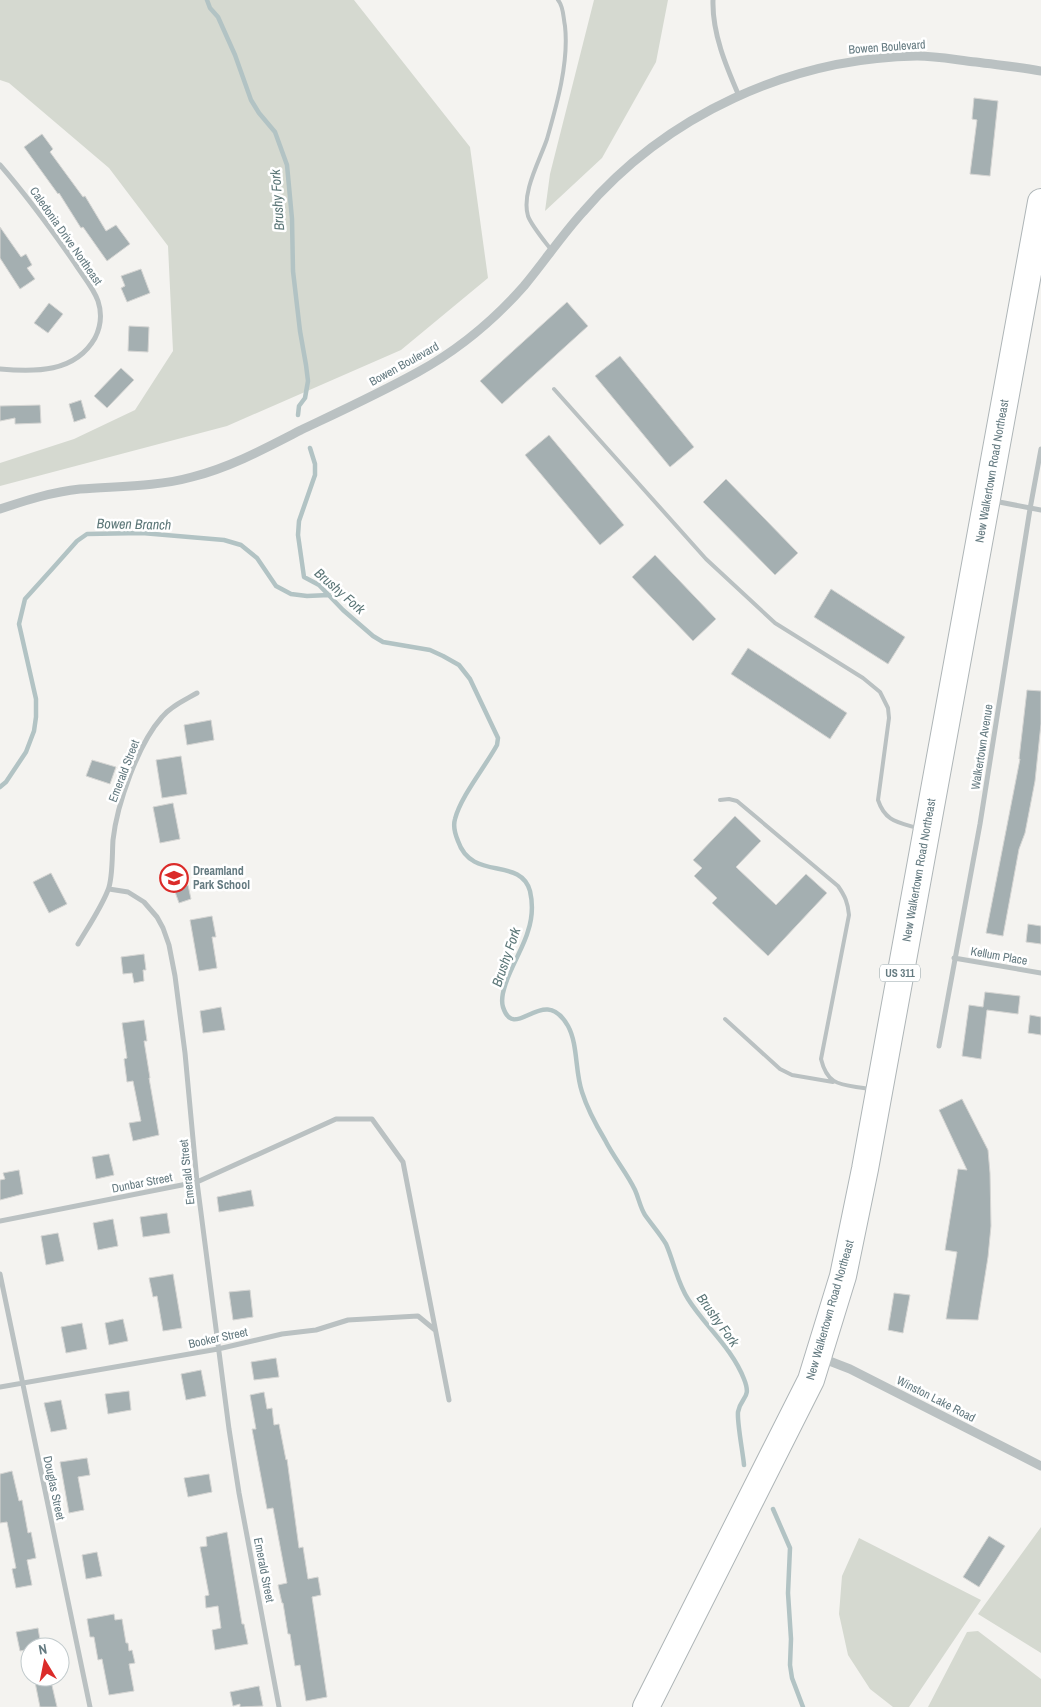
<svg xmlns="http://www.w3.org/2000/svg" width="1041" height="1707" font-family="'Archivo Narrow',sans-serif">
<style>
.green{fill:#d5d9d0}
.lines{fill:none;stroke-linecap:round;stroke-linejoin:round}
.stream{stroke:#b2c3c4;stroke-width:4.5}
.building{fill:#a4afb1;stroke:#d5d5d3}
.primary-casing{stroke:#aeb5b7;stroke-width:28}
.service{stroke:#bac1c2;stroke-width:4}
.minor{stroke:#bac1c2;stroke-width:5}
.tertiary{stroke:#bac1c2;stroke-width:9}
.primary{stroke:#fff;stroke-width:26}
.labels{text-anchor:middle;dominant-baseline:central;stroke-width:5;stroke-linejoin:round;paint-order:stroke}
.shield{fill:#fff;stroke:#92a2a6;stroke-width:1}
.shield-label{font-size:11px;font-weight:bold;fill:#647a80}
.street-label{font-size:12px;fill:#647a80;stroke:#fff}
.poi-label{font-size:12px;font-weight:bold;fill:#647a80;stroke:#fff;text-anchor:start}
.water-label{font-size:14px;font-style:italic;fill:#5b7677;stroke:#fff}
</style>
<rect width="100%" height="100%" fill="#f4f3f0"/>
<path class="green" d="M0,0H354L470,147L488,278L401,350L227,426L0,486V463L74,439L135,410L173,351L168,246L109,168L9,83L0,80Z
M594,0H668L656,62L602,158L545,211L550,174Z
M1041,1527V1653L978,1614Z
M859,1538L981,1600L909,1707H893L870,1689L848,1655L839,1614L842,1576Z
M978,1631L1041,1679V1707H928L967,1632Z"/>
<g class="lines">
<path class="stream" d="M207,0L210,8L218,17L235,55L251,100L259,113L275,132L287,165L292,219L293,271L300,331L306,365L308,381L305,398L299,406L298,415
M310,448L315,464V475L299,521L298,535L304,577L319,585L343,610L373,636L383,642L430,650L443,656L459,665L470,679L498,738L497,745C485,767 461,796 455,819C453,826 455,834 458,841C472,882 520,856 530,891C533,904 532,919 528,931C523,951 497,988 503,1007C515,1044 543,982 568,1026C578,1044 575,1072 582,1092C587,1108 596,1125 605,1140C614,1158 627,1173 635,1190C639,1199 640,1207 645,1215C652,1225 660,1234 666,1244C674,1262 677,1282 688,1299C705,1326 732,1348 744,1379C752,1399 741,1396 738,1412C737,1423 743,1453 744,1465
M0,787L6,782L26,752L34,731L36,717V699L19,624L25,599L53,568L77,541L87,534L142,533L224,540L241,545L257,558L276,586L291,594L307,596L329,595
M773,1509L790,1548L788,1593L791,1639L790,1665L792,1678L803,1707"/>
</g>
<path class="building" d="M974,98L998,101L990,176L970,174L977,120L972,119Z
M42,134L53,149L50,152L83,197L85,196L106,231L116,225L130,244L107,261L83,227L81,228L59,193L58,194L24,147Z
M0,227L21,257L26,254L32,265L27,268L35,279L20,289L0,258Z
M141,269L150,293L127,302L121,288L125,286L121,276Z
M567,302L588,326L502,404L480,381Z
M49,303L63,314L48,333L34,323Z
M129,326L149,327L148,352L128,351Z
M620,356L694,447L670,467L595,376Z
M121,368L134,380L107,408L94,396Z
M81,400L86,418L74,422L69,404Z
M40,405L41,423L15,424V418L0,421V406Z
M549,435L624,525L600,545L525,455Z
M726,479L798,553L775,575L703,502Z
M655,555L716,619L693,641L632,577Z
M831,589L905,637L888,664L814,617Z
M748,648L847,713L830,739L731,674Z
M1027,690L1041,691V724L1035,781L1025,833L1019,849L1003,936L986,933L1020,759H1019Z
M211,720L214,740L187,745L184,725Z
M181,756L187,794L162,798L156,760Z
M92,760L116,767L110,784L86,776Z
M173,803L180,839L160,843L153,807Z
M735,816L761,841L736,867L776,905L806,874L827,893L768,956L712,903L717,898L694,876L702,868L693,860Z
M51,873L67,904L49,913L33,882Z
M188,885L191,899L179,903L174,889Z
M212,916L216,937H212L217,968L199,971L190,920Z
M1028,924L1041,926V944L1026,942Z
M144,954L146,970H143L144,981L134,983L132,973L123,974L121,957Z
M985,992L1020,996L1018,1014L987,1010L981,1059L962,1056L969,1005L983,1007Z
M221,1007L225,1030L203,1033L200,1011Z
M1030,1015L1041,1017V1035L1028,1033Z
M144,1020L147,1041H144L150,1078H149L159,1135L133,1141L129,1123L141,1121L133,1081L127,1082L124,1059L127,1058L122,1023Z
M962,1099L988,1150L990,1173L991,1226L988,1257L978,1320L946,1319L957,1252L945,1250L958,1169L967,1170L939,1110Z
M109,1154L114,1175L96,1179L92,1157Z
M19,1170L23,1194L0,1200V1180L5,1179L3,1173Z
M251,1190L254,1206L219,1212L217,1197Z
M167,1213L170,1233L143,1237L140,1217Z
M113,1219L118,1246L98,1250L93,1223Z
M58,1233L64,1261L46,1265L41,1236Z
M173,1274L182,1328L163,1331L157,1296L153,1297L149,1278Z
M250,1290L253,1317L233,1320L229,1292Z
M894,1293L910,1295L903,1333L888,1330Z
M123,1319L128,1341L109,1345L105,1323Z
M82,1323L87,1349L66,1353L61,1327Z
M276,1358L279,1377L254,1380L251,1362Z
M201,1370L206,1396L186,1400L181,1374Z
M129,1391L131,1410L108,1414L105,1394Z
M264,1392L267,1409L272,1408L274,1425L279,1424L286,1460L287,1459L299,1548L303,1547L308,1579L318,1577L321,1595L312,1597L327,1697L306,1701L300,1665L295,1666L290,1634H288L283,1603H282L278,1585L287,1583L280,1546L273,1508L267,1509L252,1429H256L250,1395Z
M61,1400L67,1429L51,1432L44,1403Z
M87,1458L90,1475L78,1477L84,1510L69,1513L60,1462Z
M12,1471L19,1501L22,1500L28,1533L31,1532L36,1558L27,1560L32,1585L16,1588L12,1569L16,1568L7,1522L0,1523V1474Z
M209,1474L212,1492L188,1497L184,1478Z
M227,1532L242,1624H244L248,1644L215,1650L212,1630L221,1628L218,1606L206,1608L205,1596L209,1595L200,1547L207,1546L206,1537Z
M989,1536L1005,1546L979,1587L963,1577Z
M97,1552L102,1576L86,1579L82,1555Z
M114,1614L115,1620L122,1619L126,1643H128L129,1651L132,1650L135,1663L129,1664L134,1691L109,1695L102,1659L98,1660L94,1637H90L87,1619Z
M38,1628L41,1646L30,1647V1649L20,1651L16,1632Z
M34,1677H50L57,1707H40Z
M259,1686L263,1706L240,1707V1704L233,1706L230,1692Z"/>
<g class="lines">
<defs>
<path id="primary" d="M646,1707L811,1380L843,1276L865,1169L1041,202"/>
</defs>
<use href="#primary" class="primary-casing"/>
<path class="service" d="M552,251C546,243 531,225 528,216C521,193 540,160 547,139C557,104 569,62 565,26C563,17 564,7 558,0
M554,389L706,559L775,623L863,678L880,692L888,708L889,718L878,800C885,821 897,822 917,828
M720,800L729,799L737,801L838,886C845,896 848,903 849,915L821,1059C828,1088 843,1084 869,1089
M725,1019L780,1069L792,1075L833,1082"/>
<path class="minor" d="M713,0C712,33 726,66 739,96
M0,165C27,196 51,229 74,262C82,275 93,287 98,301C102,313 101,326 95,338C75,373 35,372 0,369
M994,501L1041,510
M109,889L128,892L144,902L157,917L163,928L169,945L175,976L185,1053L197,1182L229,1429L239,1493L279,1707
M78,944C88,927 101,908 108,890C113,878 112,854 113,840C117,804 138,744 162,717C171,706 185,700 197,693
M954,958L1041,973
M939,1046L980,824L1030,509L1041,449
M0,1221L197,1182L336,1119H372L403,1162L449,1400
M0,1274L90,1707
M0,1387L218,1349L282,1334L316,1330L348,1320L418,1316L435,1330"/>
<path class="tertiary" d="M0,509C27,500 52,492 80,489C118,486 156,487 192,477C231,467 266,448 301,430C341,411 380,393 418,372C458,350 494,320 524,286C544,262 562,235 583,212C666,115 790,58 917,56C937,56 957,60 976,62C998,65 1020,67 1041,71
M819,1357L850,1369L1041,1466"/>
<use href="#primary" class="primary"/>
</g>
<defs>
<symbol id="school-ring" viewBox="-11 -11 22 22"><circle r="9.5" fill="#fff" stroke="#db2b29" stroke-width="1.5"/><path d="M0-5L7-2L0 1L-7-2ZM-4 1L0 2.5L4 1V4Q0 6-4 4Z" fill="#db2b29"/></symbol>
</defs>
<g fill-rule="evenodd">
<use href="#school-ring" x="158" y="862" width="32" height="32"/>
</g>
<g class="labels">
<rect class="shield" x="880" y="964.5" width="40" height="17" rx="4"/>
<g class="shield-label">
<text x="900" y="973">US 311</text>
</g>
<g class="street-label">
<text transform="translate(887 47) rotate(-4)">Bowen Boulevard</text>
<text transform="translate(66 236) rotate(55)">Caledonia Drive Northeast</text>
<text transform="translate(404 364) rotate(-29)">Bowen Boulevard</text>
<text transform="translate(992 471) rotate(-80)">New Walkertown Road Northeast</text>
<text transform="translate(982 747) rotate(-81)">Walkertown Avenue</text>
<text transform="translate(124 771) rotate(-69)">Emerald Street</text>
<text transform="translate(919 870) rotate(-80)">New Walkertown Road Northeast</text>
<text transform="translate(999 956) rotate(10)">Kellum Place</text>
<text transform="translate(187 1172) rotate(-96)">Emerald Street</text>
<text transform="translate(142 1183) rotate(-11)">Dunbar Street</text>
<text transform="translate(830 1310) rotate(-74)">New Walkertown Road Northeast</text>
<text transform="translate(218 1338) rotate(-12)">Booker Street</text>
<text transform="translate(936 1399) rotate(27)">Winston Lake Road</text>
<text transform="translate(54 1488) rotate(78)">Douglas Street</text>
<text transform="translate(264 1570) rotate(79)">Emerald Street</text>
</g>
<g class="poi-label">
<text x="193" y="871">Dreamland<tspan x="193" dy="14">Park School</tspan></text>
</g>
<g class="water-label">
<text transform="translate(277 200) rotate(-94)">Brushy Fork</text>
<text transform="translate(134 524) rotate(1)">Bowen Branch</text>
<text transform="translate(340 591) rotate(41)">Brushy Fork</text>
<text transform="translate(506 957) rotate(-71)">Brushy Fork</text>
<text transform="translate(718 1320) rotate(54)">Brushy Fork</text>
</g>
</g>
<g transform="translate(45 1662) rotate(350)"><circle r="24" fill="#ffffff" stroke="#c1cacc"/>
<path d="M0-4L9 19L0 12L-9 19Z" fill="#db2b29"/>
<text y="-8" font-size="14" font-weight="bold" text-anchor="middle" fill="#647a80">N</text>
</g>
</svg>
